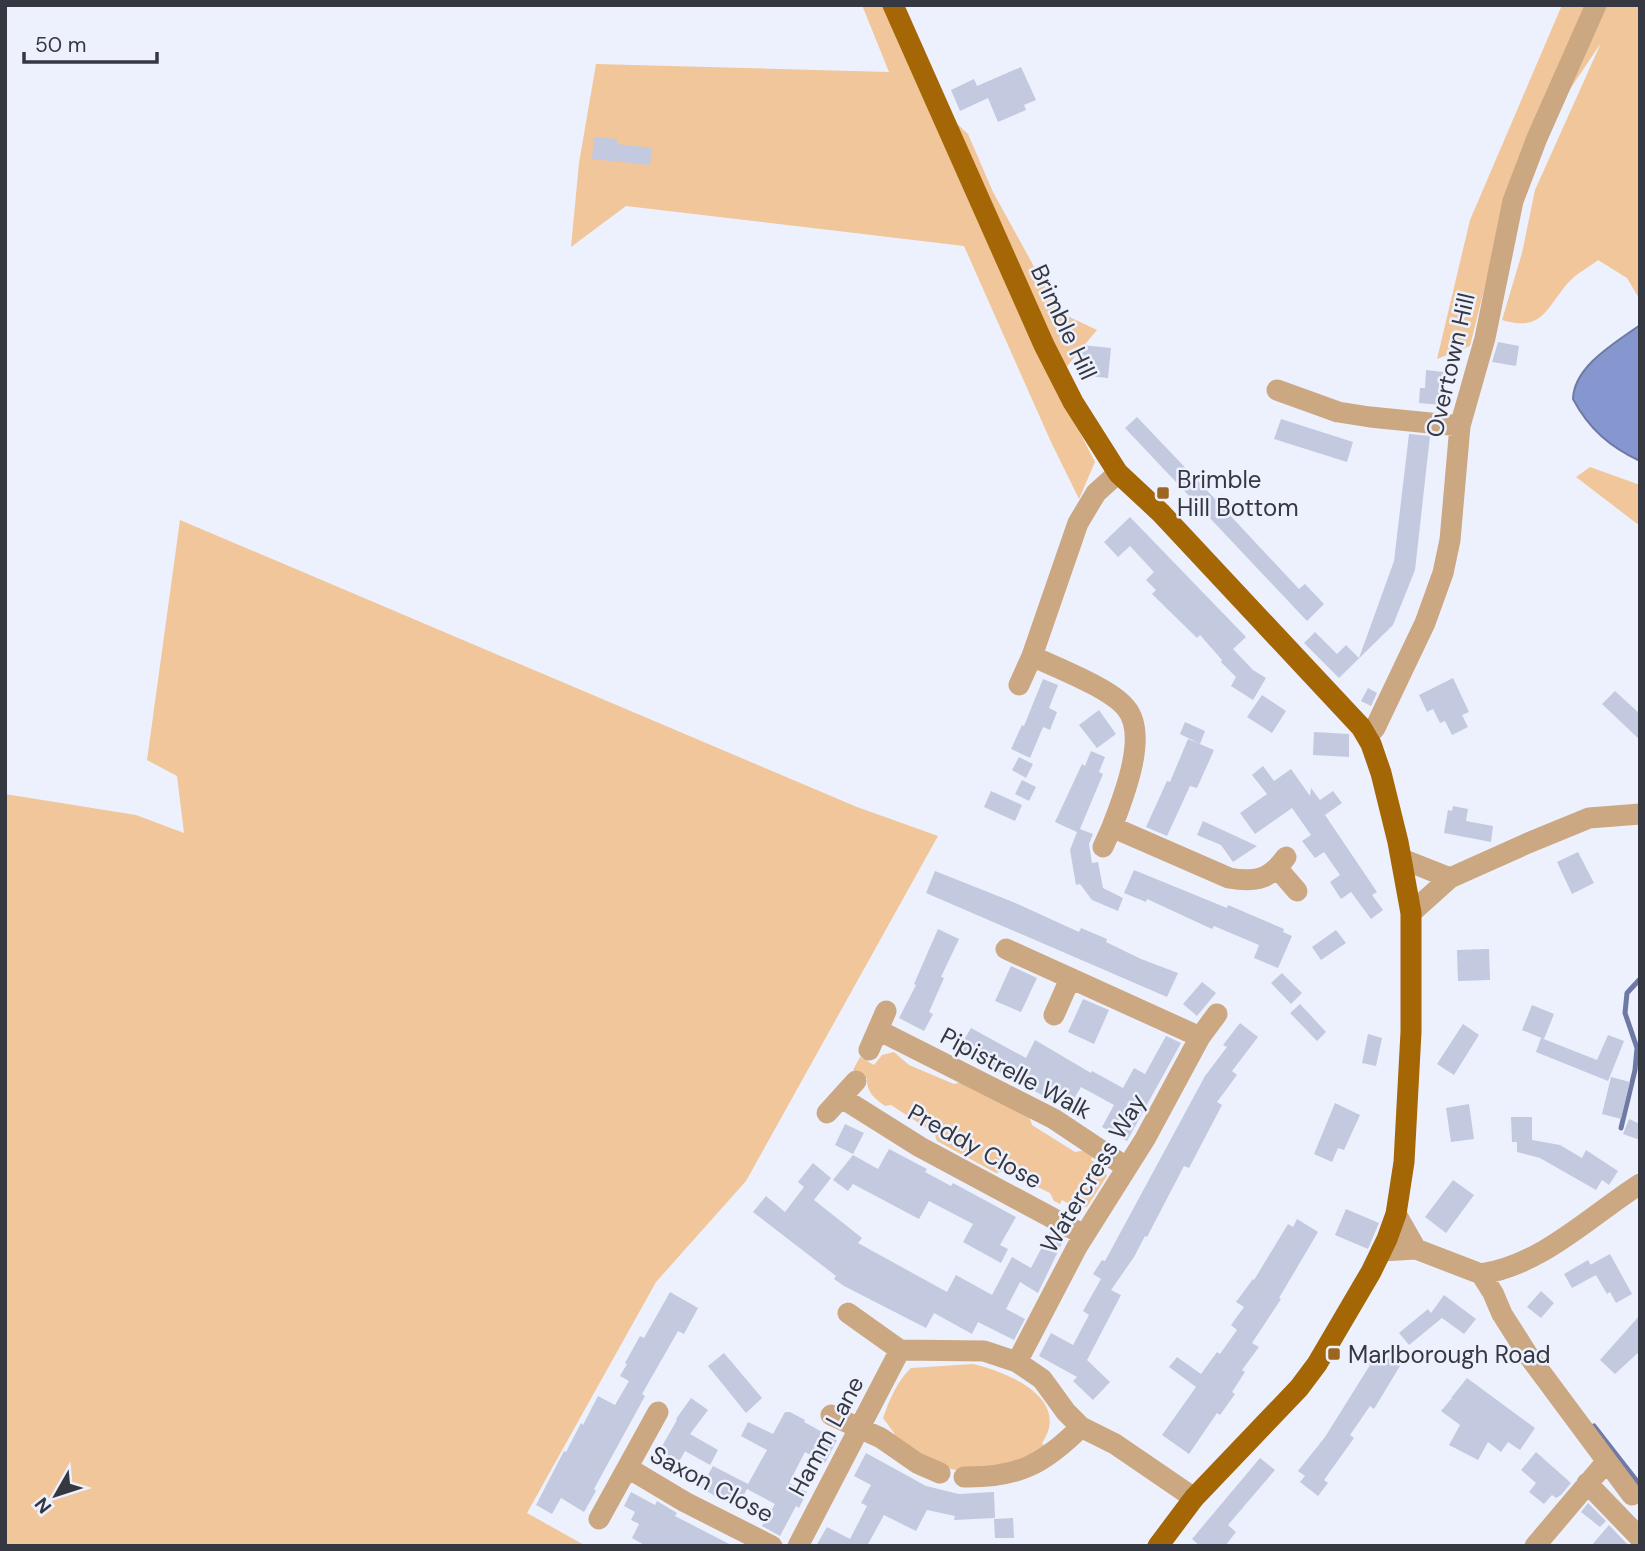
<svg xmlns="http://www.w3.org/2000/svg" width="1645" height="1551" font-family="'DM Sans',sans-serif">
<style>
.green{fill:#f1c69a}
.water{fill:#8697cf;stroke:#6e7aa4;stroke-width:2}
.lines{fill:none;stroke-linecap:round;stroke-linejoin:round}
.stream{stroke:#6e7aa4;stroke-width:5}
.building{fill:#c3c9de}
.minor{stroke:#cba782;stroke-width:21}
.major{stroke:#a56606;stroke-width:21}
.poi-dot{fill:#9c6520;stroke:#edf1fe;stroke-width:2.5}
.labels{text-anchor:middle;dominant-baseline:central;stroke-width:5;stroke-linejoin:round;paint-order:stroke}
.street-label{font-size:24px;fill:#363841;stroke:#edf1fe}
.poi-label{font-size:24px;fill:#363841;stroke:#edf1fe;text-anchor:start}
</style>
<rect width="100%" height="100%" fill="#edf1fe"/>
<path class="green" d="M862,5H884L921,90L968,134L993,192L1059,312L1097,330L1054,382L1095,462L1079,499L1051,442L964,246L626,206L571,247L579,163L596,64L889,72Z
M1562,5H1640V300L1627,278L1598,260C1588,268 1575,274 1567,284C1545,310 1542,332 1502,320L1522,253L1535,190L1601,43L1519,165L1492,258L1470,346L1437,359L1470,220Z
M1590,467L1640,485V526L1576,477Z
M180,520L857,807L938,836L746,1181L656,1282L527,1513L586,1546H5V794L136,815L184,833L177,776L147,760Z
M894,1052L909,1065L954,1084L966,1081L1029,1116L1032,1125L1075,1152L1085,1150L1093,1156L1091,1160L1103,1166L1107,1176L1087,1207L1076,1208L1062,1200L1060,1204L1054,1201L1050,1193L1005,1171L996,1173L937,1141L934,1133L891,1105L885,1106C875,1099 866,1092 867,1078L853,1070L860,1057L874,1065L882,1055Z
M973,1364C1008,1372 1072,1399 1042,1443L1046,1448C1023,1462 971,1478 945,1467C928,1461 911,1450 895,1441L894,1433L883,1418C889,1401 897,1381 911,1368Z"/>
<path class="water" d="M1640,325V461C1610,447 1589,429 1573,399C1574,366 1615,343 1640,325Z"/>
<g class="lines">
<path class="stream" d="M1621,1128L1635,1070L1637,1048L1625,1013L1627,993L1640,979
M1594,1426L1640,1485"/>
</g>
<path class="building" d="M1021,67L1036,100L1024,105L1026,110L998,122L988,98L960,111L951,90L974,79L977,86Z
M594,137L617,139V144L652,148L650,165L592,159Z
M1498,342L1519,346L1516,366L1492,362Z
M1082,345L1111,348L1108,378L1079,375Z
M1426,370L1443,372L1441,405L1419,403L1420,388H1425Z
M1137,417L1216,500L1222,495L1232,506L1227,512L1299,589L1305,584L1324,604L1307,621L1125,428Z
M1281,419L1353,442L1347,462L1274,439Z
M1409,434L1430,436L1415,570L1393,625L1339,678L1304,643L1315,632L1337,654L1346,645L1359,658L1394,561Z
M1130,517L1246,637L1233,649L1253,670L1266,678L1253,700L1231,686L1236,677L1221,662L1222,660L1200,635L1197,638L1152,594L1156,590L1146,580L1154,572L1130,546L1118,557L1104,542Z
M1453,678L1469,712L1462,715L1468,727L1452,735L1445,721L1440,723L1433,709L1427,712L1419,695Z
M1043,679L1058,685L1049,708L1057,712L1050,730L1043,727L1030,758L1011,749L1022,725L1024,726Z
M1368,688L1377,693L1371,706L1361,701Z
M1615,691L1640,714V740L1602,704Z
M1262,695L1286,711L1272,733L1247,717Z
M1099,710L1116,734L1097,748L1079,725Z
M1185,722L1205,731L1200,744L1180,734Z
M1314,732L1349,734V757L1313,755Z
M1188,739L1214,750L1197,788L1190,786L1167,836L1146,827L1167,781L1170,782Z
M1091,751L1105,757L1099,772L1103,774L1080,829L1093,834L1089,844L1092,863L1098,862L1103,888L1123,898L1118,911L1092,900L1080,884L1076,885L1070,850L1077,832L1055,822L1082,764L1085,766Z
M1019,757L1033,764L1026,778L1012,770Z
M1263,766L1274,781L1291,769L1310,796L1311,788L1320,800L1333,791L1342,803L1325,815L1377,892L1372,895L1383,910L1371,919L1351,892L1341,899L1330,882L1340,875L1324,852L1315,858L1302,841L1311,835L1292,808L1255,834L1240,813L1267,794L1252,775Z
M1022,780L1036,787L1029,801L1015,794Z
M991,791L1022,805L1015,821L984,807Z
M1453,806L1468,809L1466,821L1493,826L1491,842L1444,833L1448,810L1452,811Z
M1203,821L1257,846L1233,862L1221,845L1197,835Z
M1578,852L1594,883L1572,894L1557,862Z
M1134,870L1227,908L1228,905L1284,929L1283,932L1292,936L1278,968L1254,958L1259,945L1214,926L1212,929L1147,899L1146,902L1124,893Z
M935,871L1013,902L1079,932L1081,928L1107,939L1106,942L1141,959L1178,973L1167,997L926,893Z
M938,929L959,939L941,977L944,978L929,1012L933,1014L924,1031L899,1018L916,985L914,984Z
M1336,930L1346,943L1321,960L1312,947Z
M1489,949L1490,980L1458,981L1457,950Z
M1011,966L1037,978L1021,1012L995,1001Z
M1282,973L1302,993L1291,1004L1271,983Z
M1202,982L1216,993L1197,1016L1183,1004Z
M1083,999L1109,1010L1094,1044L1068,1032Z
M1300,1004L1326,1032L1317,1041L1290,1013Z
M1532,1005L1554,1014L1544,1039L1522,1030Z
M1240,1023L1258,1037L1232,1071L1237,1075L1217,1102L1222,1105L1189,1168L1184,1166L1147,1237L1145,1236L1134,1257L1111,1290L1121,1295L1087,1360L1110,1382L1093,1400L1073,1381L1077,1377L1039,1356L1051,1333L1073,1345L1089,1315L1083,1311L1101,1279L1093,1274L1102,1260L1105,1261L1205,1076L1227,1047L1223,1045Z
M1463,1024L1479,1035L1454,1075L1437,1064Z
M971,1028L1026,1058L1035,1040L1091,1073L1092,1071L1123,1088L1134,1068L1145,1074L1166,1036L1181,1043L1127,1141L1102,1127L1114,1105L1081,1087L1068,1109L958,1050Z
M1368,1034L1382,1038L1376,1066L1362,1063Z
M1608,1035L1624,1041L1608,1081L1536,1052L1541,1038L1597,1060Z
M1611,1077L1630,1082L1621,1119L1602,1114Z
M1335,1103L1360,1115L1344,1150L1338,1148L1332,1162L1314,1154Z
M1469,1104L1474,1139L1451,1142L1446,1108Z
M1511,1117H1532V1140L1560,1145L1582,1158L1586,1150L1618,1171L1609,1185L1602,1180L1596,1190L1540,1158L1517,1152V1142H1512Z
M1629,1119L1640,1124V1140L1623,1134Z
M845,1124L864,1133L853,1154L835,1145Z
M889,1149L927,1169L925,1172L951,1186L953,1183L1016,1217L1000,1245L1008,1249L1001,1263L963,1242L973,1224L929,1201L919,1219L853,1184L848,1191L833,1180L853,1155L878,1169Z
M813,1163L831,1178L814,1200L862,1238L858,1243L947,1292L956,1275L992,1295L1012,1257L1031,1268L1050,1232L1064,1239L1038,1293L1020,1282L1006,1309L1025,1319L1014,1340L978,1322L972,1334L934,1313L926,1328L844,1286L834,1279L836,1276L753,1212L766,1196L785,1212L804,1187L798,1182Z
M1453,1180L1474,1195L1446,1233L1425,1217Z
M1346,1209L1379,1223L1368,1249L1335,1235Z
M1297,1219L1318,1232L1279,1298L1281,1299L1252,1343L1259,1347L1242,1370L1245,1372L1232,1392L1235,1394L1220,1415L1217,1413L1189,1454L1162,1435L1196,1387L1169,1367L1177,1357L1201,1374L1217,1352L1220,1354L1237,1330L1231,1325L1244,1307L1236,1302L1253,1279L1254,1280L1288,1224L1293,1227Z
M1610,1254L1632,1294L1616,1303L1610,1292L1607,1294L1590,1265Z
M1588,1260L1596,1275L1572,1288L1564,1274Z
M1541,1291L1554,1303L1541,1318L1527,1307Z
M670,1292L698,1308L684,1334L678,1331L642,1394L645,1396L594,1489L596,1491L584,1512L561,1498L552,1514L536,1505L564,1451L566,1452L581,1423L583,1425L598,1396L615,1405L629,1381L620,1376L627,1364L625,1363L640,1336L644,1338Z
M1444,1295L1476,1319L1464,1334L1442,1318L1409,1345L1399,1333L1428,1309L1431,1313Z
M1640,1315V1351L1615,1374L1600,1360Z
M1374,1348L1400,1366L1374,1409L1370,1406L1350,1435L1354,1438L1324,1480L1328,1483L1318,1496L1300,1482L1305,1476L1298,1471L1325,1437L1370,1365L1365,1362Z
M724,1353L762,1398L746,1413L708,1366Z
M1467,1378L1535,1428L1520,1450L1508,1442L1501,1452L1488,1442L1478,1460L1449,1445L1460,1425L1441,1411L1451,1399L1454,1401L1451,1398Z
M691,1398L708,1410L690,1434L718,1450L710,1465L685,1451L674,1471L654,1460L677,1420L676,1419Z
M785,1412H790L805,1420L804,1422L837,1440L825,1463L805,1452L789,1483L807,1492L799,1508L796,1506L780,1536L762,1526L775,1504L747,1489L737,1508L701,1488L713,1466L748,1484L767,1450L741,1436L748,1422L773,1434Z
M1536,1452L1571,1483L1561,1495L1556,1498L1552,1495L1544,1504L1529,1492L1536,1483L1521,1470Z
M866,1453L926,1486L959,1494L994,1492L995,1518L954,1520L955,1516L927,1510L916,1531L884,1515L867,1546H816L827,1527L850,1539L867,1506L861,1503L871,1485L854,1476Z
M1260,1458L1275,1470L1228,1525L1236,1532L1225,1546H1200L1192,1539Z
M631,1492L655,1505L657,1501L677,1513L675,1516L733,1546H646L632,1538L639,1524L631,1520L635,1512L624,1506Z
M1588,1503L1606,1521L1600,1527L1581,1512Z
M1013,1518L1014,1538H995L994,1519Z
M1609,1525L1629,1546H1591Z"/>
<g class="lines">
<path class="minor" d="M1277,390L1338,412L1370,417L1460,426
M1118,473L1096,493L1078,523L1032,656C1057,668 1110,688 1126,708C1149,735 1123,798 1112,827L1229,878C1256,883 1270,879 1286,857
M1019,685L1032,656
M1367,737L1375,728L1425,623L1443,573L1450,540L1460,426L1485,338L1513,201L1537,138L1596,5
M1103,847L1112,827
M1402,859L1450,878L1528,843L1589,818L1640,814
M1278,869L1297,891
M1411,913L1450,878
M1006,949L1200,1037
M1054,1015L1070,979
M878,1030L1054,1119L1126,1167
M869,1050L886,1011
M842,1098L920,1147L1084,1235
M827,1113L856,1081
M1396,1214L1416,1249
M1381,1251L1416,1249L1481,1274L1493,1293L1502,1314L1528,1355L1632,1495
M1481,1274C1542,1265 1590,1216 1640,1184
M848,1313L900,1350L984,1351L1017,1362L1042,1379L1066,1412L1081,1427L1115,1444L1194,1498
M1017,1362L1077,1247L1145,1139L1200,1037L1217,1014
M831,1415L881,1438L917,1463L940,1473
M628,1468L685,1502L772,1546
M964,1477C1018,1478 1044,1464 1081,1427
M1587,1483L1640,1538
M599,1519L658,1412
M798,1546L900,1350
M1535,1546L1607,1461"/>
<path class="major" d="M893,5L1044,345L1073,402L1118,473L1161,513L1361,727L1371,744L1381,773L1398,842L1411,913V1032L1404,1162L1396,1214L1387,1239L1371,1272L1317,1364L1299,1388L1194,1498L1158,1546"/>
</g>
<g class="poi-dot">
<rect x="1156" y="486" width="14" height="14" rx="3.5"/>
<rect x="1327" y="1347" width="14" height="14" rx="3.5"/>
</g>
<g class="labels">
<g class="street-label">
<text transform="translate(1064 322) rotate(65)">Brimble Hill</text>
<text transform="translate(1450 365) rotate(-77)">Overtown Hill</text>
<text transform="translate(1016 1073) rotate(28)">Pipistrelle Walk</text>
<text transform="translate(975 1146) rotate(29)">Preddy Close</text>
<text transform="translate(1093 1173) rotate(-59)">Watercress Way</text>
<text transform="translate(826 1436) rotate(-62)">Hamm Lane</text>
<text transform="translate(712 1484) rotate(28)">Saxon Close</text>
</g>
<g class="poi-label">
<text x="1177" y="479">Brimble<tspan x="1177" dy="28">Hill Bottom</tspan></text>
<text x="1348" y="1354">Marlborough Road</text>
</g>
</g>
<rect width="1645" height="1551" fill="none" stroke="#363841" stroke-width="14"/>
<g transform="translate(56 1495) rotate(231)" stroke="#edf1fe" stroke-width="5" paint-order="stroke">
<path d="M0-5L12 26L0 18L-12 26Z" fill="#363841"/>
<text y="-10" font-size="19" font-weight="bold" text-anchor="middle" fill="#363841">N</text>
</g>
<path d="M24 52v10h133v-10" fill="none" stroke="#363841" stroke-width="3.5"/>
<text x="35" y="52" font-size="21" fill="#363841" stroke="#edf1fe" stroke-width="5" paint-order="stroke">50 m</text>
</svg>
